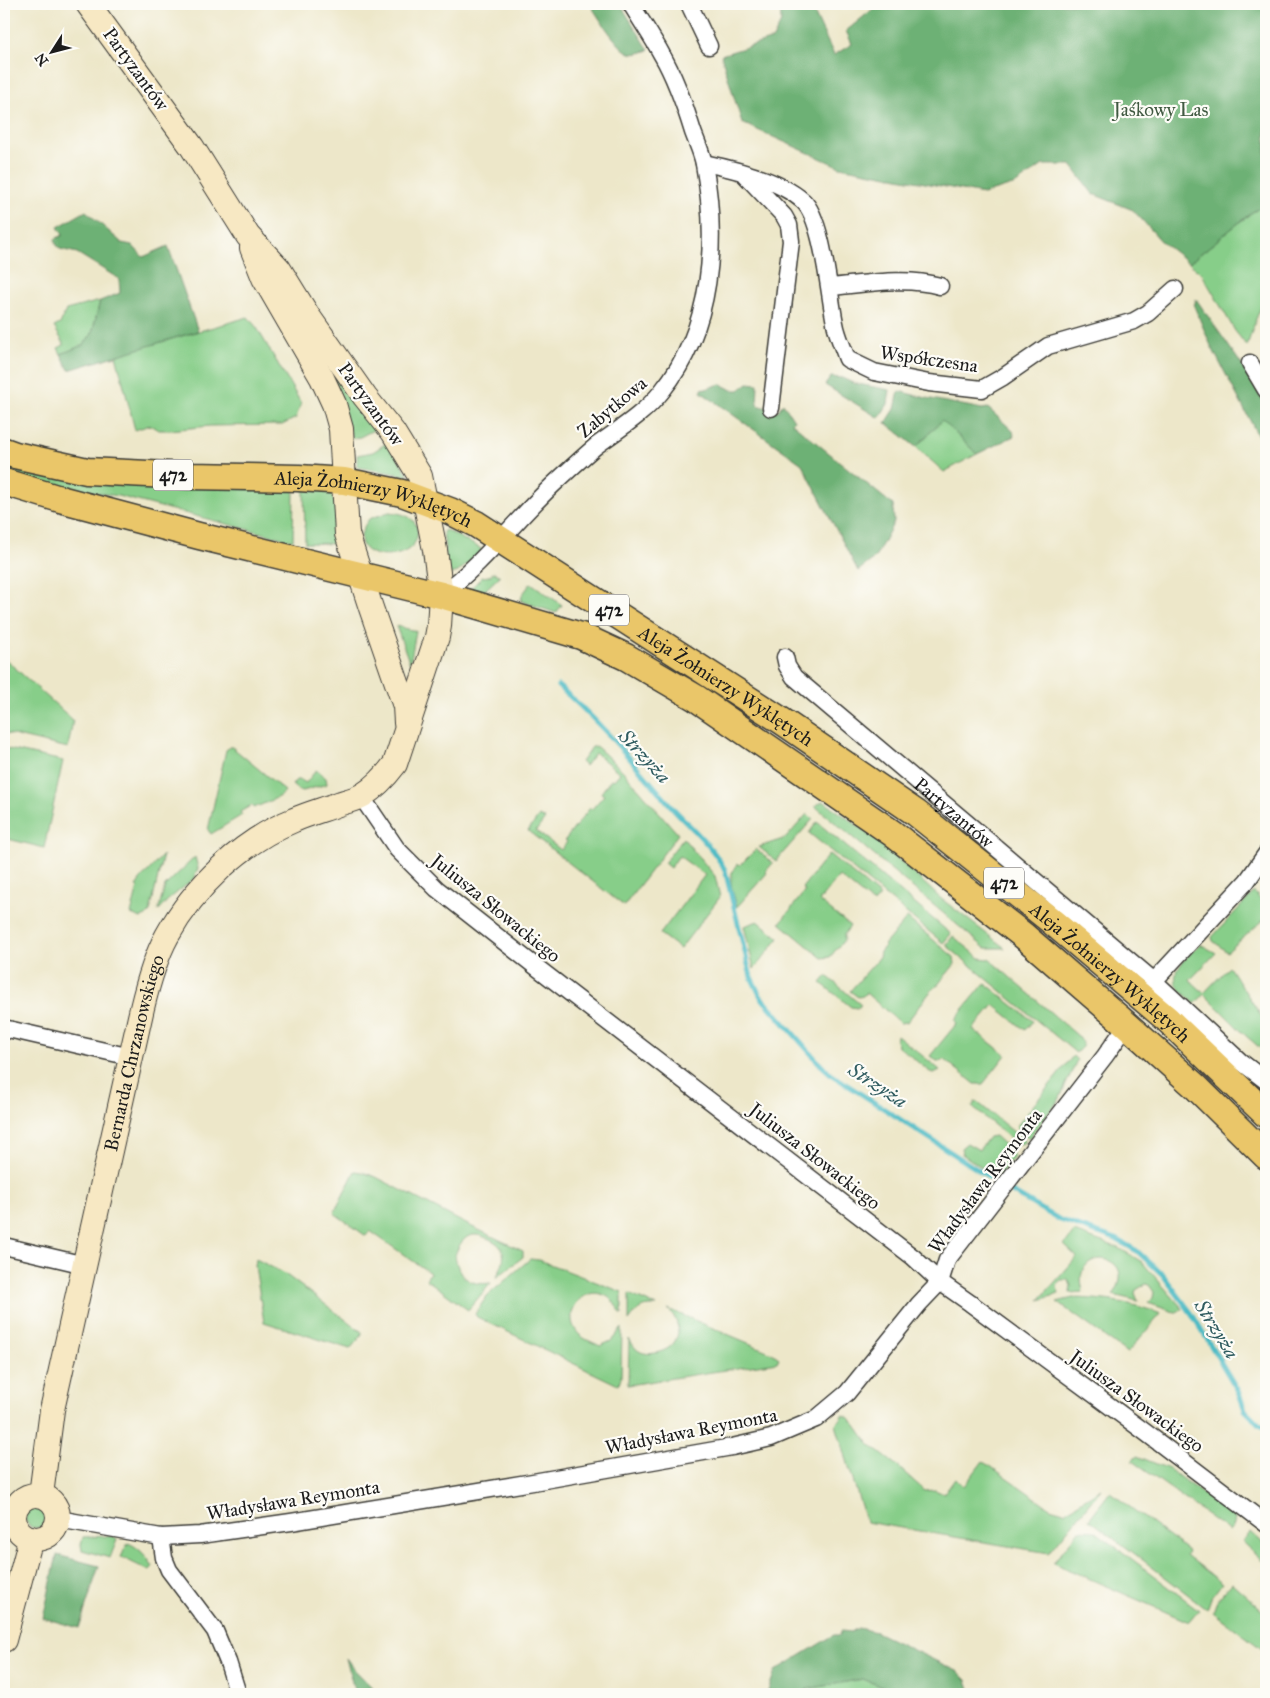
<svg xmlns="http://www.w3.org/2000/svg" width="1270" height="1698" font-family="'IM FELL Great Primer',serif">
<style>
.green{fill:#87ce89;stroke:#527552}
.forest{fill:#6db175;stroke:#446648}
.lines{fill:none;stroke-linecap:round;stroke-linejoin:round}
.stream{stroke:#4dbbc5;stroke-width:5}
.street-casing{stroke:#3b3a36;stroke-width:19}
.secondary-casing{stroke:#3b3a36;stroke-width:26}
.primary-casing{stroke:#3b3a36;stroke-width:29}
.street{stroke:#fff;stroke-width:16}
.secondary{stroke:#f7e8c3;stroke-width:24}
.primary{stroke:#eac669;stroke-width:26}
.labels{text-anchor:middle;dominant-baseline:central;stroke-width:4.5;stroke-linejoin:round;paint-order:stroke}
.shield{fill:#fdfcf7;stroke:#605f5e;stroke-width:1}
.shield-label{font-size:18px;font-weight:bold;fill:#1c1c1c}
.street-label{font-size:19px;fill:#1c1c1c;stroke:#fdfcf7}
.park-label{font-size:19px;fill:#415a42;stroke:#fdfcf7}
.water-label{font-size:20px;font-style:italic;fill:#305c60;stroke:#fdfcf7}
</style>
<rect width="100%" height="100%" fill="#fdfcf7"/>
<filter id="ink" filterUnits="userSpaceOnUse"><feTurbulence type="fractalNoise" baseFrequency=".02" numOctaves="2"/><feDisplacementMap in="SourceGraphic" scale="10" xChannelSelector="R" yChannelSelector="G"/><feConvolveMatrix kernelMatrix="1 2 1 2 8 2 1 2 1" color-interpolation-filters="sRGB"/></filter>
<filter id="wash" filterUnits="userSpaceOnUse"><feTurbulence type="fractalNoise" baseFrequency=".0096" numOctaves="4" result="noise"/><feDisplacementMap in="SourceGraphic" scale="20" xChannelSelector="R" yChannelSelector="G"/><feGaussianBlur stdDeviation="1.12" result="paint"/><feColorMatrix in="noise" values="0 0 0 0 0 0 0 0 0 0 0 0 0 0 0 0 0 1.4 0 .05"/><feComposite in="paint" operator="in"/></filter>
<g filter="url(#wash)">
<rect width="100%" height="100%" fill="#ede7c9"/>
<path class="green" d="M1266,204V295L1256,319L1247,346L1235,331L1202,274L1189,263L1251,213Z
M100,301L92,334L83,345L61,354L58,348L64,345L63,342L54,327L60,324L66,310Z
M248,317L257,328L301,403L296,418L282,425L210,426L170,430H158L150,425L135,430L116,355Z
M332,372L335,374L379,427L360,437L352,438Z
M942,420L977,454L944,472L916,447Z
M388,442L409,476L357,467V455L373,452Z
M4,463L294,489L293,541L118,496L64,488L4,475Z
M304,489L333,492L339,542L337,544L305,543Z
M389,512C399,513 414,515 417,528C425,567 334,566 369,519Z
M445,530L448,531L480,548L482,551L458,572L448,575L443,532Z
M494,572L500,576L483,592L472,590L471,588L482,577L489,576Z
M531,583L562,605L556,613L521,601L522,595Z
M396,626L416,631L410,664Z
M4,658L73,720L68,748L4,733Z
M229,747H232L285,791C281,798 262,804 254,808L252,805L240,812L242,815L211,834L208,830L226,750Z
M592,747H597L623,771L678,834L624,906L528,831L539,816L545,819L536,831L561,850L567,842L565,840L590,808L592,809L604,795L601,793L611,779L614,780L620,773L595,753L585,766L581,762Z
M4,748L63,761L44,848L4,838Z
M316,770L326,778L327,784L303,791L298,790L292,785L296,780H301L306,783Z
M823,801L877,839L939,897L1005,948H985L815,806Z
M807,814L813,819L776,861L759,847L786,838Z
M817,822L951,934L943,943L809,833Z
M683,838L710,870L715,876L720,897L680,949L660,934L705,875L679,856L670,868L664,863Z
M756,849L773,863L765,872L767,873L737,907C733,890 725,877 738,863L740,865Z
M829,854L880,896L874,903L871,902L839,876L819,901L850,926L844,935V940L830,957L822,958L780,923L805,891L802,888Z
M163,855L150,912L146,916L141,918L131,914L138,887L136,886L141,879Z
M195,857L198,868L195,876L196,877L168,900L158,911L165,886Z
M1254,892L1266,906V918L1227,952L1213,941L1212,937Z
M907,918L954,957L955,964L936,987L931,991L907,1022L900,1023L866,993L863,996L858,997L850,991L879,958L880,952L885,946L884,945Z
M758,921L779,938L754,969L744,926Z
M953,936L980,958L989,959L1078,1036L1083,1043L1082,1047L1076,1053L946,945Z
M1200,944L1216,953L1190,980L1204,993L1229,967L1266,1023V1053L1245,1035L1204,994L1195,1004C1190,998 1182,993 1178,987C1168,972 1190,954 1200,944Z
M827,976L861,1005L857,1008L851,1007L821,983Z
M985,983L1033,1021L1025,1030L994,1005L973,1029L1006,1055L983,1084H975L944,1059L941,1061H937L930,1056L957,1023L955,1021L957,1017Z
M897,1035L940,1070L934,1073L930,1072L898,1046L896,1041Z
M1073,1056L1077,1060L1059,1100L1029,1138L1016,1127Z
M976,1101L1026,1142L1021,1144L1010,1138L972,1107Z
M995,1136L1011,1151L1014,1157L999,1175L987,1171L962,1154L961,1148L967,1143L979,1150L989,1137Z
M355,1171L362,1172L376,1177L464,1223L523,1251V1257L496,1278C507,1258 508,1245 484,1237C480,1235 474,1234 469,1236C461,1240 458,1248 455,1255C458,1277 469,1286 491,1283L468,1310L426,1279L430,1273L370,1231L366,1236L334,1213Z
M1074,1232L1119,1248L1142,1262L1183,1309L1177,1313L1148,1303L1153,1298L1154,1292L1149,1285L1146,1284L1136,1290L1135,1293L1138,1301L1113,1295C1138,1261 1090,1246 1082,1273C1080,1279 1082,1286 1083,1292L1070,1293L1071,1285L1068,1280H1061L1058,1283L1057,1287L1059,1294L1039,1300L1077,1257L1064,1245Z
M256,1259L285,1274L362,1332V1335L350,1349L264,1322L255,1266Z
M530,1259L539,1260L622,1292V1315C617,1308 613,1298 604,1295C582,1286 562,1313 577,1332C582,1339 593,1342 600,1346L611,1341L622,1328L621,1378L618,1385L477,1317L475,1314L487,1296Z
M629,1294L656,1306C639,1306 639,1308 629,1321Z
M1073,1298C1106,1299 1131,1302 1161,1314L1127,1353L1057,1302Z
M668,1309L772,1353L779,1358L777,1362L628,1385L629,1339C632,1343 635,1349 639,1351C644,1354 650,1354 655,1353C680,1349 685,1326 668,1309Z
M842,1415L848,1417L855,1424L870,1445L896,1465L925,1491L935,1490L944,1494L955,1479L964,1486L983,1461L1050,1508L1064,1512L1101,1489L1049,1553L866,1522L836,1425Z
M1137,1456L1169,1469L1235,1518L1234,1525L1229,1531L1132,1461Z
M1110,1492L1188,1551L1186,1555L1222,1583L1211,1598L1207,1609L1089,1519Z
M25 1517a11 11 0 1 1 22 0a11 11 0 1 1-22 0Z
M1079,1530L1095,1531L1199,1610L1189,1622L1053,1563Z
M1251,1532L1266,1546V1564L1242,1541Z
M114,1536L117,1540L110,1558L82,1550L81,1545L83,1537Z
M128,1543C139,1547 146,1556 153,1566L150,1571L121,1557Z
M1232,1583L1266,1613V1652L1213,1612L1217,1600Z
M863,1679L900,1694H806L807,1689Z"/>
<path class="forest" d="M590,4H620L649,50C643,52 636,55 630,53C618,49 597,15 590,4Z
M780,4H810L834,55L852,44L846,31L879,4H1266V204L1251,213L1189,263L1163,243L1133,210L1093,194L1071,165H1043L1016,184L983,194L840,167L742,123L721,55L773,39L781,22Z
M86,211L122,243L132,245L143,257L168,246L198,331L69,370L61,354L83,345L92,334L100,301L120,293L119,279L77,253L60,249L56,244L55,239L63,235L58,227Z
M1196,299L1242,365L1266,406V451L1211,346L1194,306Z
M831,377L842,378L853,383L890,390L888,404L879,418L825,385Z
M748,383L758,384L757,405L778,411L783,403L794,420L792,423L893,505L894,522L875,558L858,571L802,464L701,392L703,388L706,389L720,384L732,390H739Z
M899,391C926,399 954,403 982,409L988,408L1013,431L1014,436L977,454L942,420L916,447L886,423L895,409Z
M57,1555L99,1566L79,1628L43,1618Z
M858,1628L876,1632L959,1672L967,1680L972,1694H900L863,1679L807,1689L806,1694H767L775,1671L834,1635H840L841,1631L851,1632Z
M346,1658L355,1670L379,1694H355Z"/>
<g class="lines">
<path class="stream" d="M558,686C600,721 635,765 671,806C690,827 712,845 725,870L751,977L761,997L821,1065L832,1075L1012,1192L1060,1220L1116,1239L1137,1251L1163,1275L1192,1314L1238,1391L1245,1410L1259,1424L1266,1427"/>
</g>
</g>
<g filter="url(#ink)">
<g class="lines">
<defs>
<g id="street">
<path d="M689,4L709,46"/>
<path d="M704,163C734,169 781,181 803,201C823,219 829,295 835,323C837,335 843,347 847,359L874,372L929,383L982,389L1003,377L1048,346L1134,321L1148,313L1175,289"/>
<path d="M745,175L784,216L789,225L791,241L771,408"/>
<path d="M830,287C865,284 905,276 940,286"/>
<path d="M1250,363L1266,390"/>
<path d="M441,595C485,562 517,518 557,481C570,469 583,457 596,446C619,429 644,414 662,391C713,328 718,240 704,164C702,153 697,143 693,132C685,106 676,79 662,55C653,38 641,21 631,4"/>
<path id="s1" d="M785,657L787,666L794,677L1154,981L1240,1061L1266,1081"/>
<path d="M361,796L397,849L437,889L535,966L913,1257L940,1282L970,1303L1145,1432L1266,1524"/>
<path d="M1154,981L1247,881L1266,854"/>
<path d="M4,1032L8,1029L131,1057"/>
<path d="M4,1246L85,1265"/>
<path d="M4,1508L15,1511"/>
<path d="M58,1519L161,1537L200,1535L291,1522L533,1482L732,1447L771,1438L816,1419L847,1393L919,1304L940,1282L947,1260L1105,1056L1127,1025"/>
<path d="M161,1537L164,1558L169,1570L215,1631L228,1662L238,1694"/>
</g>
<g id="secondary">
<path d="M252,248L264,278L322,378L334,404L341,429L347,534L371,608L405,706L406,723"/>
<path id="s2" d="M41,1495L52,1410L142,1008C148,983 155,958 167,936C194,887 242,841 294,820C310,813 326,809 341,803C348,801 356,799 363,795C376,787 386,776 395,764L437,637L439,626L441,595L435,550L420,476L393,432L365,397L308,316L279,269L248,236L192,147L88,4"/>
<circle cx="36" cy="1517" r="22"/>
<path d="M4,1640L31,1538"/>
</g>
<g id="primary">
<path id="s3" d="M4,451L15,455L87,471L189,476L299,478L344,481L402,493L450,511L476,524L782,721L916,813L1049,919L1167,1019L1266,1114"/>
<path d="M4,482L60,499L199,536L441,595L581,636L626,657L696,698L892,833L1024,936L1127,1025L1196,1087L1266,1156"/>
</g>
</defs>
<use href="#street" class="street-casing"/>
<use href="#secondary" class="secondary-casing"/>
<use href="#primary" class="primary-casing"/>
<use href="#street" class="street"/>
<use href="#secondary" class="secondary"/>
<use href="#primary" class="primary"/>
</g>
</g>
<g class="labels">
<g class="shield">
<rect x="153" y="459.5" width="40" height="31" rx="4"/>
<rect x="589" y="594.5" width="40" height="31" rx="4"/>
<rect x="984" y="867.5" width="40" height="31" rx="4"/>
</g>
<g class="shield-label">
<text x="173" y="475">472</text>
<text x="609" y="610">472</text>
<text x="1004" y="883">472</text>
</g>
<g class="street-label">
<text transform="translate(136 69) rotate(54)">Partyzantów</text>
<text transform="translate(929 359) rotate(8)">Współczesna</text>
<text transform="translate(371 404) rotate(54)">Partyzantów</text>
<text transform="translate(612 407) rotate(-40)">Zabytkowa</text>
<text stroke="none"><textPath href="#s3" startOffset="375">Aleja Żołnierzy Wyklętych</textPath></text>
<text stroke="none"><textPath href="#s3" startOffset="780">Aleja Żołnierzy Wyklętych</textPath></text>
<text stroke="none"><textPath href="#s1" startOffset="232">Partyzantów</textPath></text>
<text transform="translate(496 908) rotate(39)">Juliusza Słowackiego</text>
<text stroke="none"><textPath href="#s3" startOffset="1260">Aleja Żołnierzy Wyklętych</textPath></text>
<text stroke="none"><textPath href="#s2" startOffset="452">Bernarda Chrzanowskiego</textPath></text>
<text transform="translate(815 1156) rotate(38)">Juliusza Słowackiego</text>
<text transform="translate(985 1181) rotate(-53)">Władysława Reymonta</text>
<text transform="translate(1137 1401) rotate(36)">Juliusza Słowackiego</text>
<text transform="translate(691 1431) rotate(-11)">Władysława Reymonta</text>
<text transform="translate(293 1500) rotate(-9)">Władysława Reymonta</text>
</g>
<g class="park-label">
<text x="1161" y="109">Jaśkowy Las</text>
</g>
<g class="water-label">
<text transform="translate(645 756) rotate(47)">Strzyża</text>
<text transform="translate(878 1085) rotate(33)">Strzyża</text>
<text transform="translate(1217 1329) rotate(58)">Strzyża</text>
</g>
</g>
<rect width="1270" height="1698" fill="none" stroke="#fdfcf7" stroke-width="20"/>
<g transform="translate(52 52) rotate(234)" stroke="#fdfcf7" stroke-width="4" paint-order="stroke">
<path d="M0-4L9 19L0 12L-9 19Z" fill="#1c1c1c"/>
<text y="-8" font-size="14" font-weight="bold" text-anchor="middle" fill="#1c1c1c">N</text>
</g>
</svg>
